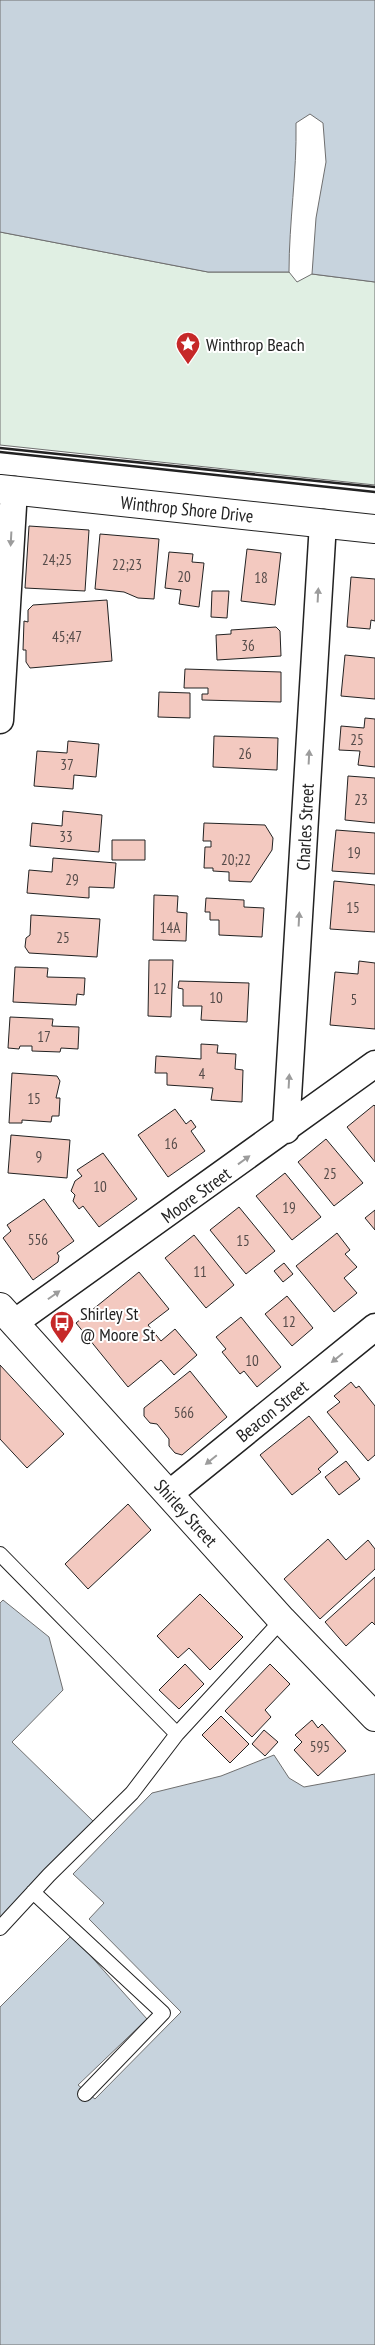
<svg xmlns="http://www.w3.org/2000/svg" width="375" height="2345" font-family="'PT Sans Narrow',sans-serif">
<style>
.green{fill:#e0efe3;stroke:#6f6f6f}
.water{fill:#c7d3dd;stroke:#6f6f6f}
.building{fill:#f3c9c0;stroke:#222}
.lines{fill:none;stroke-linecap:round;stroke-linejoin:round}
.service-casing{stroke:#222;stroke-width:16}
.minor-casing{stroke:#222;stroke-width:29}
.tertiary-casing{stroke:#222;stroke-width:30}
.secondary-casing{stroke:#222;stroke-width:30}
.service{stroke:#fff;stroke-width:14}
.minor{stroke:#fff;stroke-width:26}
.tertiary{stroke:#fff;stroke-width:28}
.secondary{stroke:#fff;stroke-width:28}
.wall{stroke:#222;stroke-width:2.5}
.oneway{fill:#9c9c9c}
.labels{text-anchor:middle;dominant-baseline:central;stroke-width:4;stroke-linejoin:round;paint-order:stroke}
.number-label{font-size:15px;fill:#564c4a}
.poi-label{font-size:18px;fill:#222;stroke:#fff;text-anchor:start}
.street-label{font-size:18px;fill:#222;stroke:#fff}
</style>
<rect width="100%" height="100%" fill="#fff"/>
<path class="green" d="M0,232L208,272H289L297,282L312,274L375,282V485L0,445Z"/>
<path class="water" d="M0,0H375V282L312,274L316,218L326,162L323,123L310,114L296,123C297,173 289,222 289,272H208L0,232Z
M3,1600L49,1637L63,1690L12,1742L94,1822L0,1917V1603Z
M274,1755L289,1778L304,1787L375,1774V2345H0V2007L72,1935L147,2019L78,2085L95,2099L181,2012L89,1919L104,1903L73,1874L152,1793L221,1776Z"/>
<path class="building" d="M29,526L89,530L85,591L25,588Z
M100,534L159,539L154,599L138,598L124,592L95,589Z
M247,549L281,553L275,605L241,601Z
M169,552L193,554L192,562L204,563L199,607L179,604L181,590L165,588Z
M351,577L375,579V621L371,620L370,629L347,627Z
M212,591H229L227,618L211,617Z
M107,600L112,661L30,668L26,662V650H23L24,621L28,622V610L33,605Z
M276,627L280,631L281,656L217,660L216,635L231,634V630Z
M345,655L375,658V699L341,696Z
M185,669L281,672V702L202,700V694H208V688H184Z
M159,692L190,693V718L158,717Z
M365,718L375,719V767L358,765L360,751L339,750L341,726L364,728Z
M214,736L278,738L277,770L213,767Z
M68,741L99,744L96,777L74,775L73,789L34,786L37,751L67,753Z
M348,776L375,778V823L345,820Z
M63,811L102,815L99,852L30,846L32,823L62,826Z
M204,823L265,825L273,838L272,850L251,882L229,881V872L213,871V868H204L205,847H211V841H203Z
M336,830L375,833V874L332,871Z
M112,840H145V860H112Z
M53,858L116,863L114,888L89,887V898L27,893L29,870L52,872Z
M334,881L375,885V932L330,929Z
M154,895L178,896L177,912L187,913L186,941L153,940Z
M206,898L244,900V907L264,908L262,937L219,935V920H210V912H205Z
M31,915L100,919L97,957L29,953L25,947L26,938L30,935Z
M149,960H173L171,1017L148,1016Z
M359,961L375,963V1029L330,1025L335,972L358,974Z
M15,967L48,968L47,977L85,978L84,995L77,994L76,1005L13,1002Z
M179,981L249,983L247,1022L201,1020L202,1006H183V989L178,988Z
M10,1017L53,1019L52,1026L79,1027L78,1049L61,1048L60,1052L32,1051V1046H20L19,1049L8,1048Z
M201,1044L218,1045L217,1053L236,1054L235,1069L243,1070L242,1102L211,1100L213,1088L167,1085V1073H155L156,1056L201,1059Z
M12,1073L57,1076L60,1081L56,1098H60L59,1116H52L51,1122L22,1120V1123H9Z
M374,1105L375,1106V1162L347,1127Z
M175,1109L186,1124L191,1120L196,1127L191,1131L205,1151L168,1177L138,1135Z
M11,1135L70,1140L67,1178L8,1173Z
M326,1139L363,1183L334,1206L298,1162Z
M103,1153L137,1199L99,1227L83,1206L79,1209L73,1201L75,1195L71,1191L75,1181L82,1176L77,1170Z
M285,1173L321,1217L292,1240L256,1196Z
M44,1199L74,1241L57,1253L59,1256L58,1262L33,1280L3,1238L11,1231L7,1225Z
M239,1207L275,1251L246,1274L210,1230Z
M375,1210V1230L365,1218Z
M337,1233L350,1250L345,1254L357,1267L344,1278L357,1293L334,1312L296,1266Z
M194,1235L234,1285L206,1308L165,1258Z
M284,1263L293,1274L283,1282L274,1271Z
M139,1272L169,1309L148,1325L161,1341L175,1329L197,1355L174,1375L161,1360L128,1387L76,1323Z
M287,1296L313,1328L292,1346L265,1314Z
M241,1317L281,1367L257,1387L244,1371L240,1374L222,1352L226,1349L216,1337Z
M0,1365L64,1434L27,1468L0,1439Z
M190,1371L227,1417L182,1455L175,1453L169,1446V1439L157,1424L150,1423L144,1416V1408Z
M351,1382L356,1388L359,1386L375,1406V1455L368,1461L327,1412L340,1402L334,1396Z
M309,1416L338,1452L318,1469L321,1472L292,1495L260,1455Z
M346,1461L360,1479L339,1495L325,1477Z
M128,1504L151,1530L88,1589L65,1564Z
M328,1539L346,1560L368,1540L375,1549V1569L320,1619L284,1579Z
M375,1577V1625L372,1622L346,1646L325,1622Z
M200,1594L243,1637L210,1670L189,1648L178,1658L157,1636Z
M185,1664L204,1684L179,1709L159,1690Z
M270,1664L290,1684L265,1710L271,1717L252,1737L225,1711Z
M221,1716L249,1744L230,1763L202,1735Z
M312,1720L318,1728L322,1724L346,1751L318,1776L294,1750L302,1742L295,1735Z
M264,1730L278,1742L265,1756L252,1744Z"/>
<g class="lines">
<defs>
<path id="service" d="M0,1554L177,1734
M33,1892L163,2013L85,2094
M0,1928L49,1875L132,1793L177,1734L282,1620"/>
<path id="minor" d="M0,720L14,490
M286,1130L323,523
M14,1323L375,1064
M169,1494L375,1327"/>
<path id="tertiary" d="M0,489L375,529"/>
<path id="secondary" d="M0,1307L282,1620L375,1717"/>
</defs>
<use href="#service" class="service-casing"/>
<use href="#minor" class="minor-casing"/>
<use href="#tertiary" class="tertiary-casing"/>
<use href="#secondary" class="secondary-casing"/>
<use href="#service" class="service"/>
<use href="#minor" class="minor"/>
<use href="#tertiary" class="tertiary"/>
<use href="#secondary" class="secondary"/>
<path class="wall" d="M0,448L375,487
M0,452L375,492"/>
</g>
<defs><path id="oneway-solid" d="M-6-.8H1V-3.2L6.5 0L1 3.2V.8H-6Z" transform="scale(1.25)"/></defs>
<g class="oneway">
<use href="#oneway-solid" transform="translate(11 539) rotate(93)"/>
<use href="#oneway-solid" transform="translate(318 595) rotate(-87)"/>
<use href="#oneway-solid" transform="translate(309 757) rotate(-87)"/>
<use href="#oneway-solid" transform="translate(299 919) rotate(-87)"/>
<use href="#oneway-solid" transform="translate(289 1081) rotate(-87)"/>
<use href="#oneway-solid" transform="translate(244 1160) rotate(-36)"/>
<use href="#oneway-solid" transform="translate(54 1295) rotate(-35)"/>
<use href="#oneway-solid" transform="translate(337 1358) rotate(141)"/>
<use href="#oneway-solid" transform="translate(211 1460) rotate(141)"/>
</g>
<defs>
<symbol id="sight-pin" viewBox="-11 -11 22 30"><path d="M0 17L-7.5 6A9.5 9.5 0 1 1 7.5 6Z" fill="#c62828" stroke="#fff"/><path d="M0-6L1.8-2.2L6-1.7L2.9 1.2L3.7 5.4L0 3.3L-3.7 5.4L-2.9 1.2L-6-1.7L-1.8-2.2Z" fill="#fff"/></symbol>
<symbol id="bus-pin" viewBox="-11 -11 22 30"><path d="M0 17L-7.5 6A9.5 9.5 0 1 1 7.5 6Z" fill="#c62828" stroke="#fff"/><path d="M-5-6H5V4H4V6H2V4H-2V6H-4V4H-5ZM-3.5-4V0h7V-4ZM-3.5 1.2v1.5H-2V1.2ZM2 1.2v1.5H3.5V1.2Z" fill="#fff"/></symbol>
</defs>
<g fill-rule="evenodd">
<use href="#sight-pin" x="174" y="330" width="28" height="38"/>
<use href="#bus-pin" x="48" y="1309" width="28" height="38"/>
</g>
<g class="labels">
<g class="number-label">
<text x="57" y="559">24;25</text>
<text x="127" y="564">22;23</text>
<text x="184" y="576">20</text>
<text x="261" y="577">18</text>
<text x="67" y="636">45;47</text>
<text x="248" y="645">36</text>
<text x="357" y="739">25</text>
<text x="245" y="753">26</text>
<text x="67" y="764">37</text>
<text x="361" y="799">23</text>
<text x="66" y="836">33</text>
<text x="354" y="852">19</text>
<text x="236" y="859">20;22</text>
<text x="72" y="879">29</text>
<text x="353" y="907">15</text>
<text x="170" y="927">14A</text>
<text x="63" y="937">25</text>
<text x="160" y="988">12</text>
<text x="216" y="997">10</text>
<text x="354" y="999">5</text>
<text x="44" y="1036">17</text>
<text x="202" y="1073">4</text>
<text x="34" y="1098">15</text>
<text x="171" y="1143">16</text>
<text x="39" y="1156">9</text>
<text x="330" y="1173">25</text>
<text x="100" y="1186">10</text>
<text x="289" y="1207">19</text>
<text x="38" y="1239">556</text>
<text x="243" y="1240">15</text>
<text x="200" y="1271">11</text>
<text x="289" y="1321">12</text>
<text x="252" y="1360">10</text>
<text x="184" y="1412">566</text>
<text x="320" y="1746">595</text>
</g>
<g class="poi-label">
<text x="206" y="344">Winthrop Beach</text>
<text x="80" y="1313">Shirley St<tspan x="80" dy="21">@ Moore St</tspan></text>
</g>
<g class="street-label">
<text transform="translate(187 509) rotate(6)">Winthrop Shore Drive</text>
<text transform="translate(305 827) rotate(-87)">Charles Street</text>
<text transform="translate(196 1195) rotate(-36)">Moore Street</text>
<text transform="translate(272 1411) rotate(-39)">Beacon Street</text>
<text transform="translate(186 1513) rotate(48)">Shirley Street</text>
</g>
</g>
</svg>
